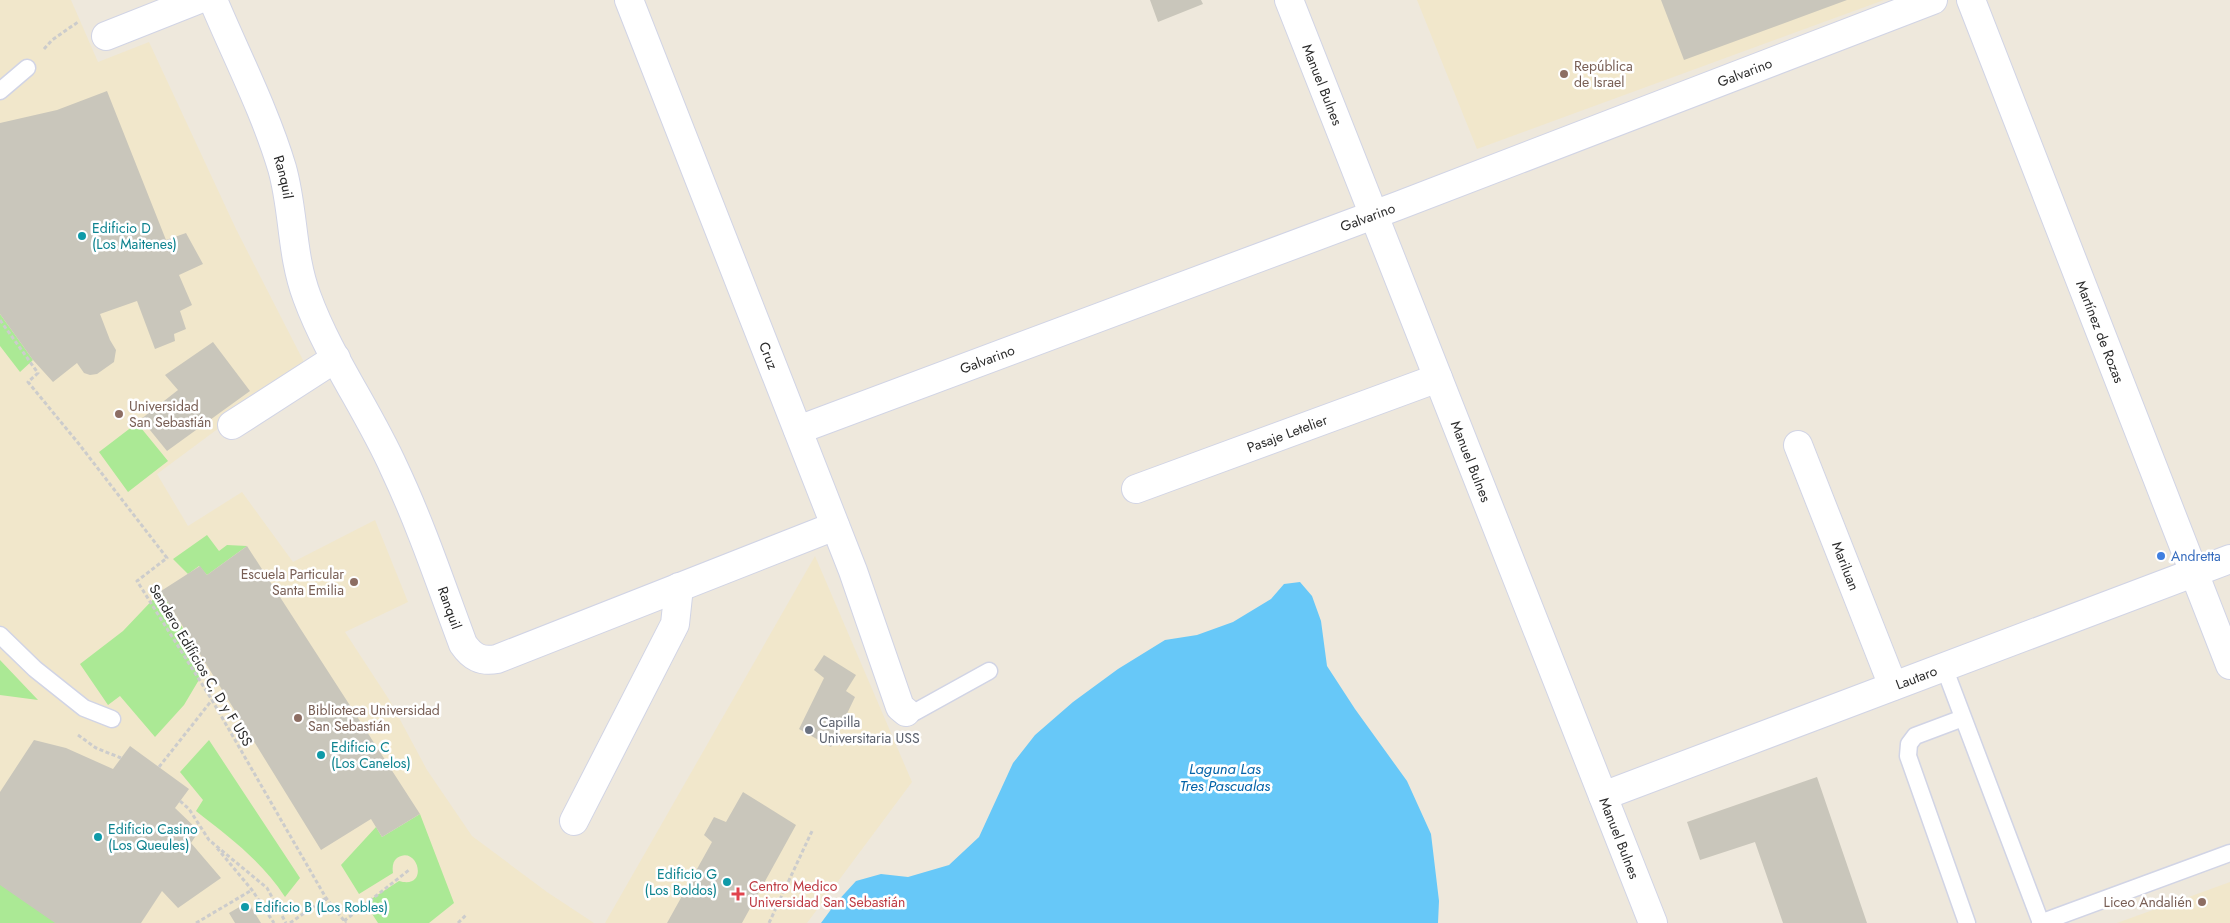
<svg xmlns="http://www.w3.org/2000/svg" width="2230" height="923" font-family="Jost,sans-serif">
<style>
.education{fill:#f1e7cb}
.green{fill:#abe995}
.water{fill:#67c8f8}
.building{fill:#c9c6bb}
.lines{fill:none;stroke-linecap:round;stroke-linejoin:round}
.lane-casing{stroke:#d1d4e5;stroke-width:19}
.street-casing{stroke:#d1d4e5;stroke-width:30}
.secondary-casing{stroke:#d1d4e5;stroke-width:30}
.path{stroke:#ccc;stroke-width:3;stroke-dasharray:4 2.5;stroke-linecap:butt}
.lane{stroke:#fff;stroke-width:16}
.street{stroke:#fff;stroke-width:28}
.secondary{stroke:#fff;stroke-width:28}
.education-dot{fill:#8d6e63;stroke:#fff;stroke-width:2}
.culture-dot{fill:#0f9aa8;stroke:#fff;stroke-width:2}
.shop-dot{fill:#3f7fe0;stroke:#fff;stroke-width:2}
.worship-dot{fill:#6b7280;stroke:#fff;stroke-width:2}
.health-dot{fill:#e0444e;stroke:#fff;stroke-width:2}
.labels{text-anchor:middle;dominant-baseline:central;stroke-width:5;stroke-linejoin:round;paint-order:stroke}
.education-label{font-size:14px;fill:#785e54;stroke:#fff;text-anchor:start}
.street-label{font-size:14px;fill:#2b2b2b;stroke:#fff}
.culture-label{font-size:14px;fill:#0d838f;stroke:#fff;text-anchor:start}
.shop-label{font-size:14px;fill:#366cbe;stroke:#fff;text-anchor:start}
.worship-label{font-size:14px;fill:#5b616d;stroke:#fff;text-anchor:start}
.health-label{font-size:14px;fill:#be3a42;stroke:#fff;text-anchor:start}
.water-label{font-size:15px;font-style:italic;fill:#0363a8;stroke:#fff}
</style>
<rect width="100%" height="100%" fill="#eee8dc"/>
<path class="education" d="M0,0H71L98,62L149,42L236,229L305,364L157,474L188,526L242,492L293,562L375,520L408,602L345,632L390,701L427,770L472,836L547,892L594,923H0Z
M1417,0H1884L1477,149Z
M815,556L912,782L807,923H605Z
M2230,882V923H2117Z"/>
<path class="green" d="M0,314L33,360L20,372L0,346Z
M137,423L168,461L128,492L99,452Z
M207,535L219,551L227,545L247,546L207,575L199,566L188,574L173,559Z
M161,591L206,668L184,705L155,737L120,696L108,705L80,664L123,631Z
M0,660L38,700L0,695Z
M209,740L300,878L285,897C262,861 229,837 196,811L203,800L180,772Z
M420,814L454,903L429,923H378L365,903L399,881C430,890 418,844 397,858C393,861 392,867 393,873L359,894L341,865L376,827L382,837Z
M0,883L64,923H0Z"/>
<path class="water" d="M1300,582L1312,596L1321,621L1327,666L1355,709L1407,781L1431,834L1439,901L1438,923H821L835,904L856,881L881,874L908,877L949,865L979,837L1013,763L1035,735L1073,702L1118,669L1165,640L1197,635L1233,622L1271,599L1284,584Z"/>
<path class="building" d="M1150,0H1201L1203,4L1158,22Z
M1661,0H1847L1684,60Z
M107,91L166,240L186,233L203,264L179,275L192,305L180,311L186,329L174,334L175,341L155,349L137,301L100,314L110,340L116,350L114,362L97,374L90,375L84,373L77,363L53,382L33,360L0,314V123L57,110Z
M213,342L250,391L167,451L141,419L178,390L165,375Z
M247,546L420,814L382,837L371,819L321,850L161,591L200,566L207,575Z
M824,655L856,675L846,691L855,697L831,747L799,729L824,678L814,670Z
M34,740L66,748L113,769L130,746L189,789L175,808L199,831L191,843L221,878L178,908L162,891L141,923H55L0,885V792Z
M1817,777L1867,923H1783L1755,842L1700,860L1687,822Z
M743,792L796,825L742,923H667L712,842L704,835L714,817L726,822Z
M248,902L261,923H235L229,913Z"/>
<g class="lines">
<defs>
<path id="lane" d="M0,91L27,68
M0,635L35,669L84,708L112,719
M1944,667L2041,923
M906,712H915L989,671
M1963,718L1915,736L1909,744L1908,756L1967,923
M2040,923L2230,853"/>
<g id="street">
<path id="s1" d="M213,0C236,55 265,111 282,168C294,210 291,255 307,297C329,357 368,410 394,468C421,525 441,585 463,644C472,657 481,662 497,659L835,526"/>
<path id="s2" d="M629,0L853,571L900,707L906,712"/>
<path id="s3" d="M1971,0L2230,665"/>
<path d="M106,36L197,0"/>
<path d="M232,425L336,358"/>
<path id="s4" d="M798,430L1400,205L1933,0"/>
<path id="s5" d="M1798,445L1893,686"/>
<path id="s6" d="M1136,489L1438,378"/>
<path id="s7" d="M1603,796L2230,559"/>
<path d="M574,821L675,624L679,587"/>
</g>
<g id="secondary">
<path id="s8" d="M1289,0L1653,923"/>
</g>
</defs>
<use href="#lane" class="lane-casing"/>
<use href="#street" class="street-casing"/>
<use href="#secondary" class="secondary-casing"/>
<path class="path" d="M44,49L52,40L78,22
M0,320L38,373L28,382L79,444L167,558L137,581L212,700L326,898L346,923
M78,735L96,748L121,758
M159,767L212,700
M180,801L189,809L209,840L267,888L286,923
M217,848L252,890L274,923
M344,921L409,870
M196,923L252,890
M290,923L326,898
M458,923L466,915
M769,923L813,829"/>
<use href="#lane" class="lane"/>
<use href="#street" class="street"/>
<use href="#secondary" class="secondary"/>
</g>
<g class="education-dot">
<circle cx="1564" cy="74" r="5"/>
<circle cx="119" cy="414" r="5"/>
<circle cx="354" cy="582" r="5"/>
<circle cx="298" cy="718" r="5"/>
<circle cx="2202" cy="902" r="5"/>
</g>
<g class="culture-dot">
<circle cx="82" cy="236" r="5"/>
<circle cx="321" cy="755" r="5"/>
<circle cx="98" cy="837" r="5"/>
<circle cx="727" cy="882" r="5"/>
<circle cx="245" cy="907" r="5"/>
</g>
<circle class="shop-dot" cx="2161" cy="556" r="5"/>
<circle class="worship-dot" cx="809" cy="730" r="5"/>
<path class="health-dot" d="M735.5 886.5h5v5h5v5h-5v5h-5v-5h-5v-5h5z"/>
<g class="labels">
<g class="education-label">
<text x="1574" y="66">República<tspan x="1574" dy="16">de Israel</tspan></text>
<text x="129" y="406">Universidad<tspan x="129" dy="16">San Sebastián</tspan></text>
<text x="344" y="574" text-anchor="end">Escuela Particular<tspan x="344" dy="16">Santa Emilia</tspan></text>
<text x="308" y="710">Biblioteca Universidad<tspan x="308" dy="16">San Sebastián</tspan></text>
<text x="2192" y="902" text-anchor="end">Liceo Andalién</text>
</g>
<g class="street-label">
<text stroke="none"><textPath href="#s4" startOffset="1012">Galvarino</textPath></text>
<text stroke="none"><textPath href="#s8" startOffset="91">Manuel Bulnes</textPath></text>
<text stroke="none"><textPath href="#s1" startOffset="191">Ranquil</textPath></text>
<text stroke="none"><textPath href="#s4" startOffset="608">Galvarino</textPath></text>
<text stroke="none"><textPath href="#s3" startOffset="356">Martínez de Rozas</textPath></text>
<text stroke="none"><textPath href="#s2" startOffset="382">Cruz</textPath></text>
<text stroke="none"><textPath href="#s4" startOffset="202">Galvarino</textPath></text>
<text stroke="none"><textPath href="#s6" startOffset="161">Pasaje Letelier</textPath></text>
<text stroke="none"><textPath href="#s8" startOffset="496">Manuel Bulnes</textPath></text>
<text stroke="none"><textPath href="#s5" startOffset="130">Mariluan</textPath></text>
<text stroke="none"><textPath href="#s1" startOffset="656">Ranquil</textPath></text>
<text transform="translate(201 665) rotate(59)">Sendero Edificios C, D y F USS</text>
<text stroke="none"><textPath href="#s7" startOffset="335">Lautaro</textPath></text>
<text stroke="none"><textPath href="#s8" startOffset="901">Manuel Bulnes</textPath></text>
</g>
<g class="culture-label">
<text x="92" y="228">Edificio D<tspan x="92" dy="16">(Los Maitenes)</tspan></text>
<text x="331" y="747">Edificio C<tspan x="331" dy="16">(Los Canelos)</tspan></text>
<text x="108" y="829">Edificio Casino<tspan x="108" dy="16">(Los Queules)</tspan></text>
<text x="717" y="874" text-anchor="end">Edificio G<tspan x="717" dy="16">(Los Boldos)</tspan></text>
<text x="255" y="907">Edificio B (Los Robles)</text>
</g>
<g class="shop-label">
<text x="2171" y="556">Andretta</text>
</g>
<g class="worship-label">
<text x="819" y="722">Capilla<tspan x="819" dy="16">Universitaria USS</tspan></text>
</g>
<g class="health-label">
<text x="749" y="886">Centro Medico<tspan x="749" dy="16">Universidad San Sebastián</tspan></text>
</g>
<g class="water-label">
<text x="1225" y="769">Laguna Las<tspan x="1225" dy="17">Tres Pascualas</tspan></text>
</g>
</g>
</svg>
